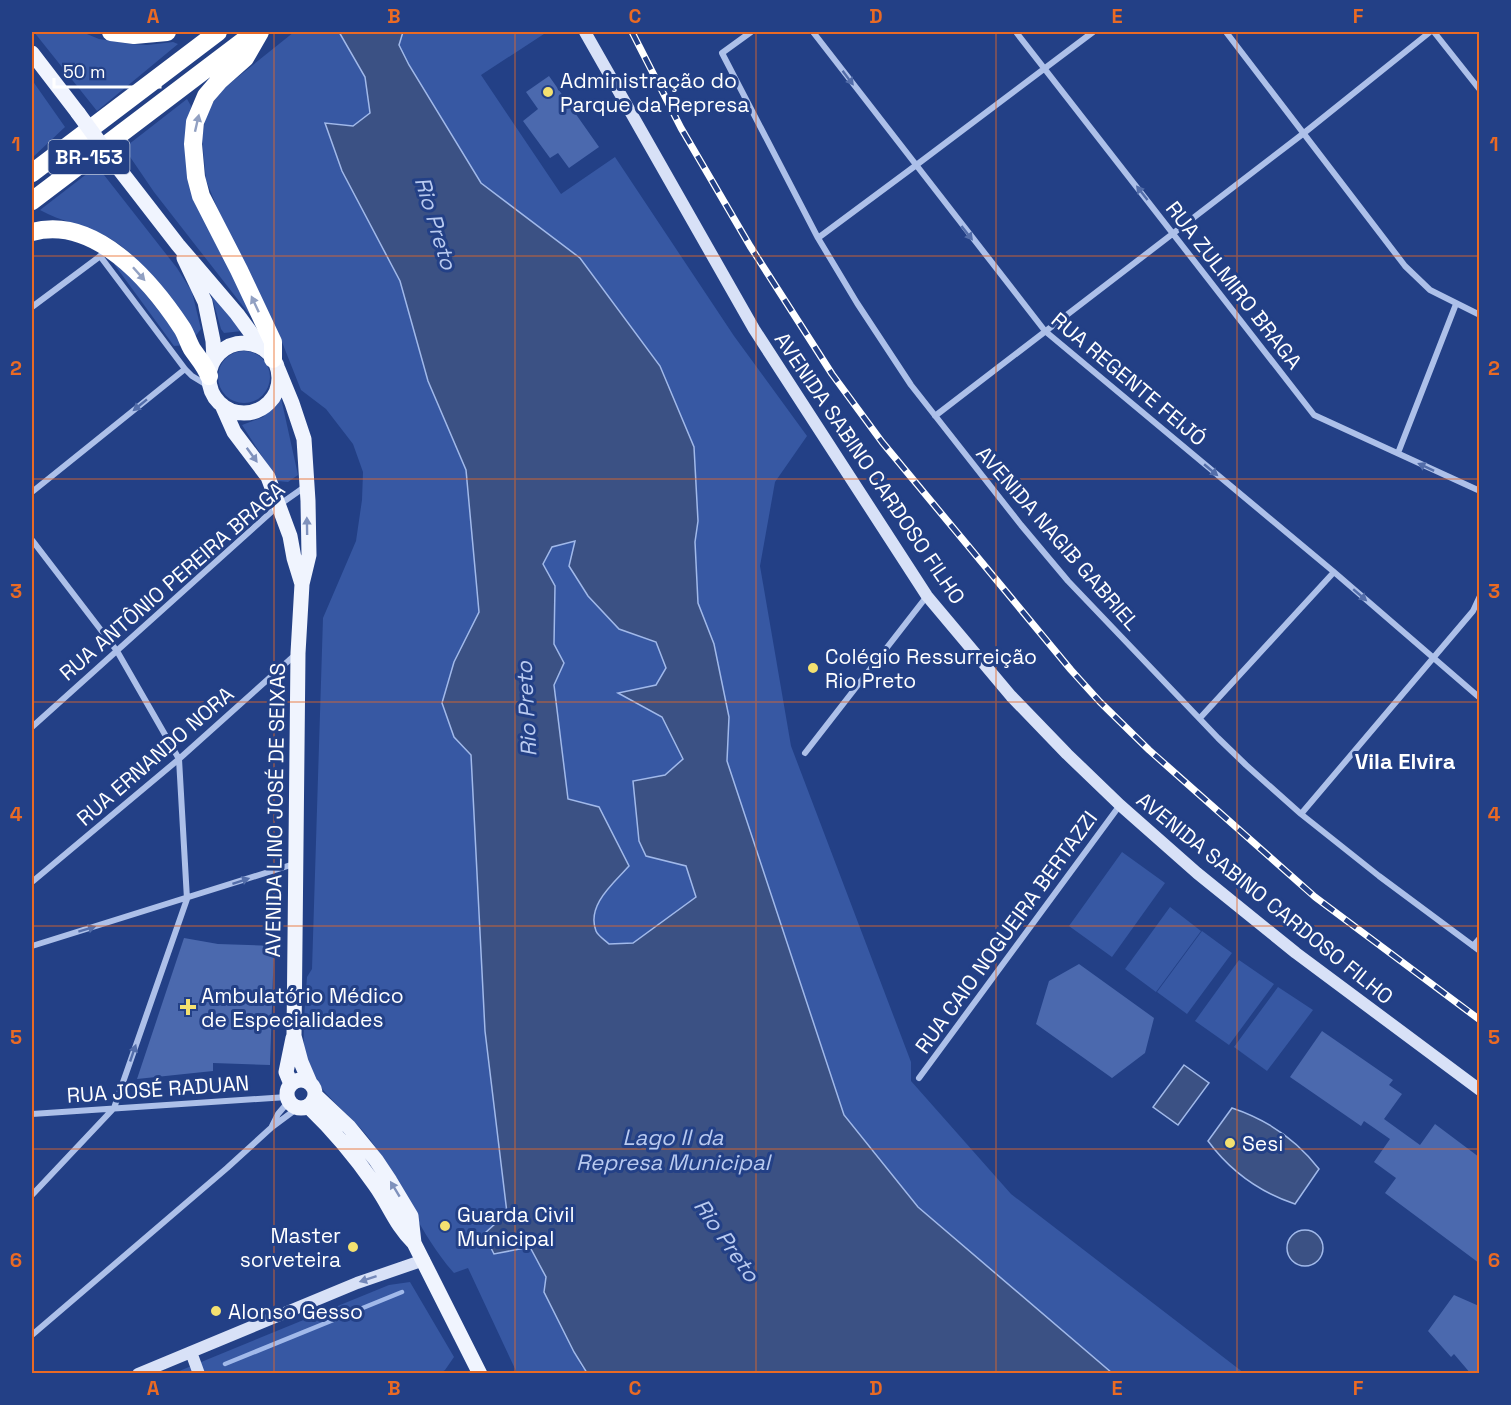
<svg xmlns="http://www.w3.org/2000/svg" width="1511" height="1405" font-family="'Space Grotesk',sans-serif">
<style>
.green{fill:#3758a3}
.water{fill:#3b5184;stroke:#a1b9ea;stroke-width:1.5;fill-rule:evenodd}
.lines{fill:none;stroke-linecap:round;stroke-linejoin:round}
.stream{stroke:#a1b9ea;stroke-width:4.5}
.building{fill:#4b69ae}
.street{stroke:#adc0e9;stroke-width:6}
.secondary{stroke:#d8e1f7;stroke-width:12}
.primary{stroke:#f0f4fe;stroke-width:15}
.highway{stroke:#fff;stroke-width:18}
.rail-casing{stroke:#fff;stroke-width:7}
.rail{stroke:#234086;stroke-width:4.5;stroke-dasharray:14;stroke-linecap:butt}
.primary-bridge{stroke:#f0f4fe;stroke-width:15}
.oneway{fill:#536da9}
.oneway2{fill:#91a0c2}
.oneway3{fill:#7f91bc}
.oneway4{fill:#7488b9}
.grid{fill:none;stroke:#ea6a24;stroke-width:1.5;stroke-opacity:0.55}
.poi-dot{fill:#f4e170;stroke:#234086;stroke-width:2}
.labels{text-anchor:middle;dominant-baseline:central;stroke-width:6;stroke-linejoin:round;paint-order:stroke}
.shield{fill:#234086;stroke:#bdc6db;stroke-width:1.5}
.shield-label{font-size:20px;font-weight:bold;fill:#fff}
.poi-label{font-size:21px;fill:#fff;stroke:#234086;text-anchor:start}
.street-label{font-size:21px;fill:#fff;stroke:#234086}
.water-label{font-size:22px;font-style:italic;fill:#b9caf0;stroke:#234086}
.neighbourhood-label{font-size:22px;font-weight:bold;fill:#fff;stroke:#234086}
.neatline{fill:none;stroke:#ea6a24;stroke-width:2}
.grid-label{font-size:20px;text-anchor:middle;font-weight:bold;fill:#ea6a24}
</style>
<rect width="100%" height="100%" fill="#234086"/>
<path class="green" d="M34,32H82L99,39L131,44L147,45L173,42L178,44L97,111Z
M294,32H339L365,77L370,113L353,126L325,124L342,171L400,281L428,381L466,470L479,612L454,662V737L471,755L485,1031L507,1213L494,1254L530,1247L546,1277L581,1366L587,1373H517L468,1268L454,1273C421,1236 402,1186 374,1145C354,1115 323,1100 307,1064C300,1046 306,997 307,977L312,969L323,618L356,541L362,500L363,472L353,444L326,409L301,390L280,337L223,223L206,180L202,138L205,120L213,102L223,89Z
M403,32H547L481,75L561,194L615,157L734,336L807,436L775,482L760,566L791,746L911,1062V1081L1011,1194L1244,1373H1112L918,1207L844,1115L727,761L729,717L714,644L698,603L695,542L698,521L694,447L580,258L481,183L409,65L399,45Z
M32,80L65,127L32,158Z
M187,99L191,106L187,135L253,319L154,192L124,148Z
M97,166L177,268L192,292L201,329L194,338C169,302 145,256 104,235C83,224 61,222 40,210Z
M120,262L186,345L174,346L114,264Z
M214,293L242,331L224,333L221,329L212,297Z
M218 377a26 26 0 1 1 52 0a26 26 0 1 1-52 0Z
M281,398L298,475L288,482L278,481L242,425L263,417Z
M575,540L619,629L656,642L666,668L656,685L620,694L662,717L683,759L665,775L647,856L686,866L696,897L633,944H609C605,940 598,936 596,931C587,905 614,883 629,866L568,800L554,685L564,663L554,644L555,586L543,564L552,547Z
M1122,852L1165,883L1112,957L1069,926Z
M1170,907L1201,931L1156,992L1125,969Z
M1202,931L1232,953L1187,1014L1157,992Z
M1239,960L1274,984L1229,1045L1195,1021Z
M1278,987L1313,1010L1267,1071L1234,1047Z
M410,1282L454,1357L445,1370L440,1373L172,1374L389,1285Z"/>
<path class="water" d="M339,32H403L399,45L409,65L481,183L580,258L660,366L694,447L698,521L695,542L698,603L714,644L729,717L727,761L844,1115L918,1207L1112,1373H587L574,1352L544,1292L546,1277L530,1247L494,1254L484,1234L507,1213L485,1031L471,755L454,737L442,703L454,662L479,612L466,470L428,381L400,281L342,171L325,123L353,126L370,113L365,77ZM575,541L569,566L588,596L619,629L656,642L666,668L656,685L618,693L662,717L683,759L665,775L633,781L639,841L646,856L686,866L696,897L633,943L609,944C605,940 598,936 596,931C586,905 614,883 629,866L599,807L568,799L554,685L564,663L554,644L555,586L543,564L552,547Z
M1184,1065L1209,1083L1178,1125L1153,1107Z
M1232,1108C1268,1120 1296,1139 1319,1169L1295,1204C1259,1192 1231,1172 1208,1141Z
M1287 1248a18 18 0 1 1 36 0a18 18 0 1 1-36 0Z"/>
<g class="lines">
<path class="stream" d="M225,1364L402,1292"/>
</g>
<path class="building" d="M549,76L599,147L569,168L558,153L550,158L523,121L538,109L526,92Z
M184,938L218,944L274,946L270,1065L213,1063V1071L137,1079Z
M1079,964L1154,1018L1145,1053L1112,1078L1036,1024L1049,981Z
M1322,1031L1393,1080L1389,1085L1402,1094L1384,1119L1420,1145L1435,1124L1479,1157V1263L1385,1193L1396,1178L1374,1162L1390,1139L1364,1121L1361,1126L1290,1077Z
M1454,1295L1479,1306V1374H1471L1454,1354L1451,1357L1428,1331Z"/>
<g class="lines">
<path class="street" d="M751,32L722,53L818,238L857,303L911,385L1021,525L1068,581L1218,738L1246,765L1301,814L1379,876L1480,951
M813,32L1045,331L1334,572L1480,698
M1016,32L1314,415L1480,491
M1226,32L1405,266L1430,290L1480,315
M1434,32L1480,90
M818,238L915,166L1093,32
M100,256L185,369L192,376L210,387
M32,307L103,254
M935,416L1304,133L1430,32
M1398,453L1456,304
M32,492L185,369
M32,540L117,651L179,759L187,899L114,1108L32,1195
M1200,718L1334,572
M32,727L279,505L306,486
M805,753L927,596
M1301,814L1473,611L1480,596
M32,882L179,759L295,655
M32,946L294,864
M1473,946L1480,938
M919,1078L1120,805
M32,1114L287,1097
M272,1126L278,1114L289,1101
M32,1335L227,1168L272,1127L299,1107"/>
<path class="secondary" d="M585,32L754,329L927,596L1011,696L1067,754L1120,805L1197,873L1296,953L1480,1090
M191,1352L199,1374
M138,1374L357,1283L424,1260"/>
<path class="primary" d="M32,53L78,113
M116,165L178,245L237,314L262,348
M184,258L205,302L213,341L214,360
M209 378a35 35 0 1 1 70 0a35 35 0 1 1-70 0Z
M278,369L292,403L304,439L308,501L309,555L302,584L298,653L294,1036L301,1062L310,1083
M222,405L234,432L268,477L290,536L294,558L302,584
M287 1094a14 14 0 1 1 28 0a14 14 0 1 1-28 0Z
M291,1084L286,1072L293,1038
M315,1095L349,1127L376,1160L390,1181L411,1216L414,1243
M308,1106C333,1130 355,1156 375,1185C390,1206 395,1224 414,1243L480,1374"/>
<path class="highway" d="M111,32L134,35L167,32
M260,32L245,58L219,81L206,96L195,122L193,144L196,177L201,196L239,270L273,342V359
M32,173L218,32
M32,201L255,32
M32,232C95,215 151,281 182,328C186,334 188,342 192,349C198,358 205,365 209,376"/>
<defs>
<path id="rail" d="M632,32L681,128L750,246L832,374L882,442L1071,670L1100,702L1149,750L1315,897L1480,1020"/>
</defs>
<use href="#rail" class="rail-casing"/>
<use href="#rail" class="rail"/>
<path class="primary-bridge" d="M78,113L116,165"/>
</g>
<defs><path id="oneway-solid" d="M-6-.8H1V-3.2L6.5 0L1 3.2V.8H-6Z" transform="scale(1.5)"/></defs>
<g class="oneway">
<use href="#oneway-solid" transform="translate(848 78) rotate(53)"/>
<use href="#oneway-solid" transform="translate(1142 193) rotate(-128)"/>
<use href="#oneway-solid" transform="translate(967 233) rotate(52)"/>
<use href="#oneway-solid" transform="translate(140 405) rotate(141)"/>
<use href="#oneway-solid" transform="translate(1426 467) rotate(-155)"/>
<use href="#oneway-solid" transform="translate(1211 470) rotate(40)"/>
<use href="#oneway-solid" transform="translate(1360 595) rotate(41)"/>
<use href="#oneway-solid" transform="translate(241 881) rotate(-18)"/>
<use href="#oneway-solid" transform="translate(87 929) rotate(-17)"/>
<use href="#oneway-solid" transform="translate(133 1053) rotate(-71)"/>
</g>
<g class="oneway2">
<use href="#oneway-solid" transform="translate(197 123) rotate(-77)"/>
<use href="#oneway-solid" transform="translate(139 274) rotate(48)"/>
<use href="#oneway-solid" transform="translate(255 304) rotate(-115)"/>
</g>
<g class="oneway3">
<use href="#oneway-solid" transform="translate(252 455) rotate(54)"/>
<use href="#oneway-solid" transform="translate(307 526) rotate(-91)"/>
<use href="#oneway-solid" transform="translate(395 1189) rotate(-121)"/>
</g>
<use class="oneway4" href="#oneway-solid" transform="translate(368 1279) rotate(162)"/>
<path class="grid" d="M274,32V1374M515,32V1374M756,32V1374M996,32V1374M1237,32V1374M32,256H1480M32,479H1480M32,702H1480M32,926H1480M32,1149H1480"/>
<g class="poi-dot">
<circle cx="548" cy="92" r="6"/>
<circle cx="813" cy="668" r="6"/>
<path d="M185 998h6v6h6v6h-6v6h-6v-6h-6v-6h6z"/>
<circle cx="1230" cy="1143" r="6"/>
<circle cx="445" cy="1226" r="6"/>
<circle cx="353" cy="1247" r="6"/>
<circle cx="216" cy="1311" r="6"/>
</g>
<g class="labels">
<rect class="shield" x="48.5" y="140" width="81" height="34" rx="4.5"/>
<g class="shield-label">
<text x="89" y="157">BR-153</text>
</g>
<g class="poi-label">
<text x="560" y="80">Administração do<tspan x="560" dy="24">Parque da Represa</tspan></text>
<text x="825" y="656">Colégio Ressurreição<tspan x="825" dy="24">Rio Preto</tspan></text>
<text x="201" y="995">Ambulatório Médico<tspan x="201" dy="24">de Especialidades</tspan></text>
<text x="1242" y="1143">Sesi</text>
<text x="457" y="1214">Guarda Civil<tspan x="457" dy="24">Municipal</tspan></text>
<text x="341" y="1235" text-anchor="end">Master<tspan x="341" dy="24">sorveteira</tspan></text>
<text x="228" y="1311">Alonso Gesso</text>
</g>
<g class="street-label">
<text transform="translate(1234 285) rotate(52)">RUA ZULMIRO BRAGA</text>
<text transform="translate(1129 379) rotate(40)">RUA REGENTE FEIJÓ</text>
<text transform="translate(870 468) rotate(56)">AVENIDA SABINO CARDOSO FILHO</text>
<text transform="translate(1058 538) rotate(49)">AVENIDA NAGIB GABRIEL</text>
<text transform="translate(172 581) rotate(-41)">RUA ANTÔNIO PEREIRA BRAGA</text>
<text transform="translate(155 756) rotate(-41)">RUA ERNANDO NORA</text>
<text transform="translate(275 810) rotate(-89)">AVENIDA LINO JOSÉ DE SEIXAS</text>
<text transform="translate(1265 898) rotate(39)">AVENIDA SABINO CARDOSO FILHO</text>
<text transform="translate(1006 932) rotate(-54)">RUA CAIO NOGUEIRA BERTAZZI</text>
<text transform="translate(158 1089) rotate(-4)">RUA JOSÉ RADUAN</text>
</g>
<g class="water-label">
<text transform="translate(436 223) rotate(73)">Rio Preto</text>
<text transform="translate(526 709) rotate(-93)">Rio Preto</text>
<text x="673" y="1137">Lago II da<tspan x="673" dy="25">Represa Municipal</tspan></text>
<text transform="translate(727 1240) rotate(55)">Rio Preto</text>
</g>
<g class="neighbourhood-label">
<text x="1405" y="761">Vila Elvira</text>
</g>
</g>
<rect width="1511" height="1405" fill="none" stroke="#234086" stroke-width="66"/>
<path d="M54 78v9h106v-9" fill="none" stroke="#ffffff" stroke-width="3"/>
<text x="63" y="78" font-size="18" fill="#ffffff" stroke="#234086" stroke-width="4.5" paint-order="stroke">50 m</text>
<rect x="33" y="33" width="1445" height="1339" class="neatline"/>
<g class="grid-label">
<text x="153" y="23">A</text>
<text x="394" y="23">B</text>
<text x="635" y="23">C</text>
<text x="876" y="23">D</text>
<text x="1117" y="23">E</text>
<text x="1358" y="23">F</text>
<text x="16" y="151">1</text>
<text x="1494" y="151">1</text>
<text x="16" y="375">2</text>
<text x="1494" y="375">2</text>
<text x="16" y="598">3</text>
<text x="1494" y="598">3</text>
<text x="16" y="821">4</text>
<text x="1494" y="821">4</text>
<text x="16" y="1044">5</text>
<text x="1494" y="1044">5</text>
<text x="16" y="1267">6</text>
<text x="1494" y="1267">6</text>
<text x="153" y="1395">A</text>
<text x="394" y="1395">B</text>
<text x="635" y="1395">C</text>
<text x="876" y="1395">D</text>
<text x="1117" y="1395">E</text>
<text x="1358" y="1395">F</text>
</g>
</svg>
